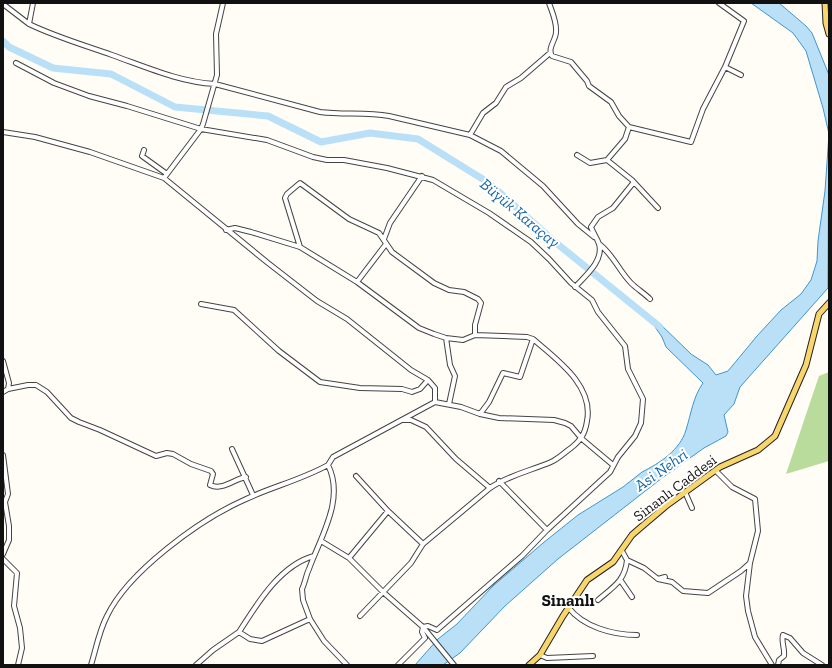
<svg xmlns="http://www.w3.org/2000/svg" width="832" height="668" font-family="'Zilla Slab',serif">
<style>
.forest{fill:#b9dc9c}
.water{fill:#b9e0f7;stroke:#3f96cf}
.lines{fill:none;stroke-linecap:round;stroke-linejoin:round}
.river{stroke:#b9e0f7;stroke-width:7}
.minor-casing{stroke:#444;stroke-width:6}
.major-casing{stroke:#222;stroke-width:7}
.minor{stroke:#fff;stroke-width:4}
.major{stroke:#f9d66b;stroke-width:5}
.labels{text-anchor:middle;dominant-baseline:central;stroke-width:4;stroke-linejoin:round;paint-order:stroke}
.street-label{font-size:15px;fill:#111;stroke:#fff}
.water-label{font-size:16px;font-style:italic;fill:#1768a6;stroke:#fff}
.quarter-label{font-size:17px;font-weight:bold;fill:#111;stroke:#fff}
</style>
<rect width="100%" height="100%" fill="#fffdf5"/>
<path class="forest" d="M829,372V461L786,474L819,376Z"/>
<path class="water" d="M751,3H779L806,26L812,33L829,75L828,288L740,387L734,404L724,415L728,432L726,436L704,448L662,478L558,559L505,606L460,653L443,665H415L438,639L457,624L493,586L543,543L578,515L623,487L642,472C660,463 680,450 686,430C691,414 693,397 703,383L666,347L662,337L653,324L655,319L691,354L708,365L716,375L728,371L757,336L781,310L801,294L811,280L817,261L818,241L825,191L829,134L823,108L806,51L793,33Z"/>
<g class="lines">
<path class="river" d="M3,41L9,47L53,68L111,74L175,107L268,116L321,142L370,133L418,139L489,183L555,242L660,327"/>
<defs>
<path id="minor" d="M549,3C552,12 557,22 556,32C556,40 547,48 552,56L571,62L587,81L589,86L611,102L619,116L629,127L625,139L607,160L632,180L658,208
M3,4L29,24L33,3
M29,24C56,37 84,45 112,55C146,67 179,82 215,84L320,112C343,115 366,112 389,116L470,135L501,151L543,186L578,224L594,237
M16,63L54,83L89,96L127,106L201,129L267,140L313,157L327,160H344L387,168L433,180L489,213L531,242L549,259L571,283L592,300L598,312L625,346L628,369L643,399L641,423L635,436L618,457L610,472L547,530L522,556L437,630L428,626L423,627L422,632L425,638L398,665
M725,67L741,75
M629,127L691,142L703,109L725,67L744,21L719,3
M3,132L35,137L90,152L164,178L268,263L317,301L347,319L411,370L428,380L435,388V402L333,457L328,465C345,499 321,536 309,569C306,575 305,583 302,589L303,600L310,619L262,641L250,639L239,632L213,650L196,665
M470,135L483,113L496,103L506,87L521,78L550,53
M144,150L142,156L167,174
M577,155L590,163L607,160
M164,178L201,129L203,124L217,75L216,34L223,3
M226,230L235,228L251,232L300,247L357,282L419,328L434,334L446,338L463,340L475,335L527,337L533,339C556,359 594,385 587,421C585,434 581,440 571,448C565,452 558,459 551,462C530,471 509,475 490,488L423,544L411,563L360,616
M384,239L390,223L422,176
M599,244C613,254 619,271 631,283C637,289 644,293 650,299
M300,247L285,198L287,194L300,183L349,219L379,233L392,252L434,283L449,290L464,292L478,299L481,303L475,325V335
M357,282L386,244
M575,287C585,276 604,261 599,244C597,238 593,233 591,227L598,217L613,208L634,182
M201,304L234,310L279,351L320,382L360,388L402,389L412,392L420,389L428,380
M446,338L450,365L455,376L449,404
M3,361L9,383L8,389L3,392
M8,389L28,385H36L47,392L71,418L79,422L100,430L156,456L167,453L173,454L191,464L211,471L213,474L210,485C222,491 234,479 246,477
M435,402L461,407L480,414L499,418L554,420L565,423L571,426L582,439L613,465
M480,414L489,402L503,373L520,377L533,339
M402,420H411L426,427L456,459L490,488
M232,449L253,495
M3,455L8,494L5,502L9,526V540L3,554
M716,471L732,487L755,499L758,531L750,563L746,596L748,611L755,637L772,665
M356,476L388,511L423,544
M499,481L547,530
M685,492L692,508
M321,541L349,558L383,592L423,627L454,665
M622,551L627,560L644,568L658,579L665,577
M349,558L388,511
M3,559L17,573L14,606L20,628L22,648L18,665
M658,579L672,582L683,591L708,593L741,571L750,563
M621,581L632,597
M598,600C613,587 625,581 627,560
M568,607C583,627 613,635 637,635
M310,619L324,641L347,665
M239,632C257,604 280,565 314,556
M540,655L547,658L593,656
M91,665C96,649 99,631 107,616C128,572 199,520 244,500C271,487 301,480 328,465
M778,665L779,660L784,656C785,648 781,642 783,635L790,638L803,653L822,665"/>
<path id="major" d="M825,3L826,23L829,34
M529,665L540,655L563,616L587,580L613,562L632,535L640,528L666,506L720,467L758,450L775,436L806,365L819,314L829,303"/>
</defs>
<use href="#minor" class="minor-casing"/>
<use href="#major" class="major-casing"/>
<use href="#minor" class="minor"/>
<use href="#major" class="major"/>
</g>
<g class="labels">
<g class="street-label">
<text transform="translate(675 488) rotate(-37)">Sinanlı Caddesi</text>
</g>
<g class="water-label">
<text transform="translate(520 213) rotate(40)">Büyük Karaçay</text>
<text transform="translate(661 470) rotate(-35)">Asi Nehri</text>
</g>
<g class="quarter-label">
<text x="568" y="600">Sinanlı</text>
</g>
</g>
<rect width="832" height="668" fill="none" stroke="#111111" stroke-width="8"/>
</svg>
